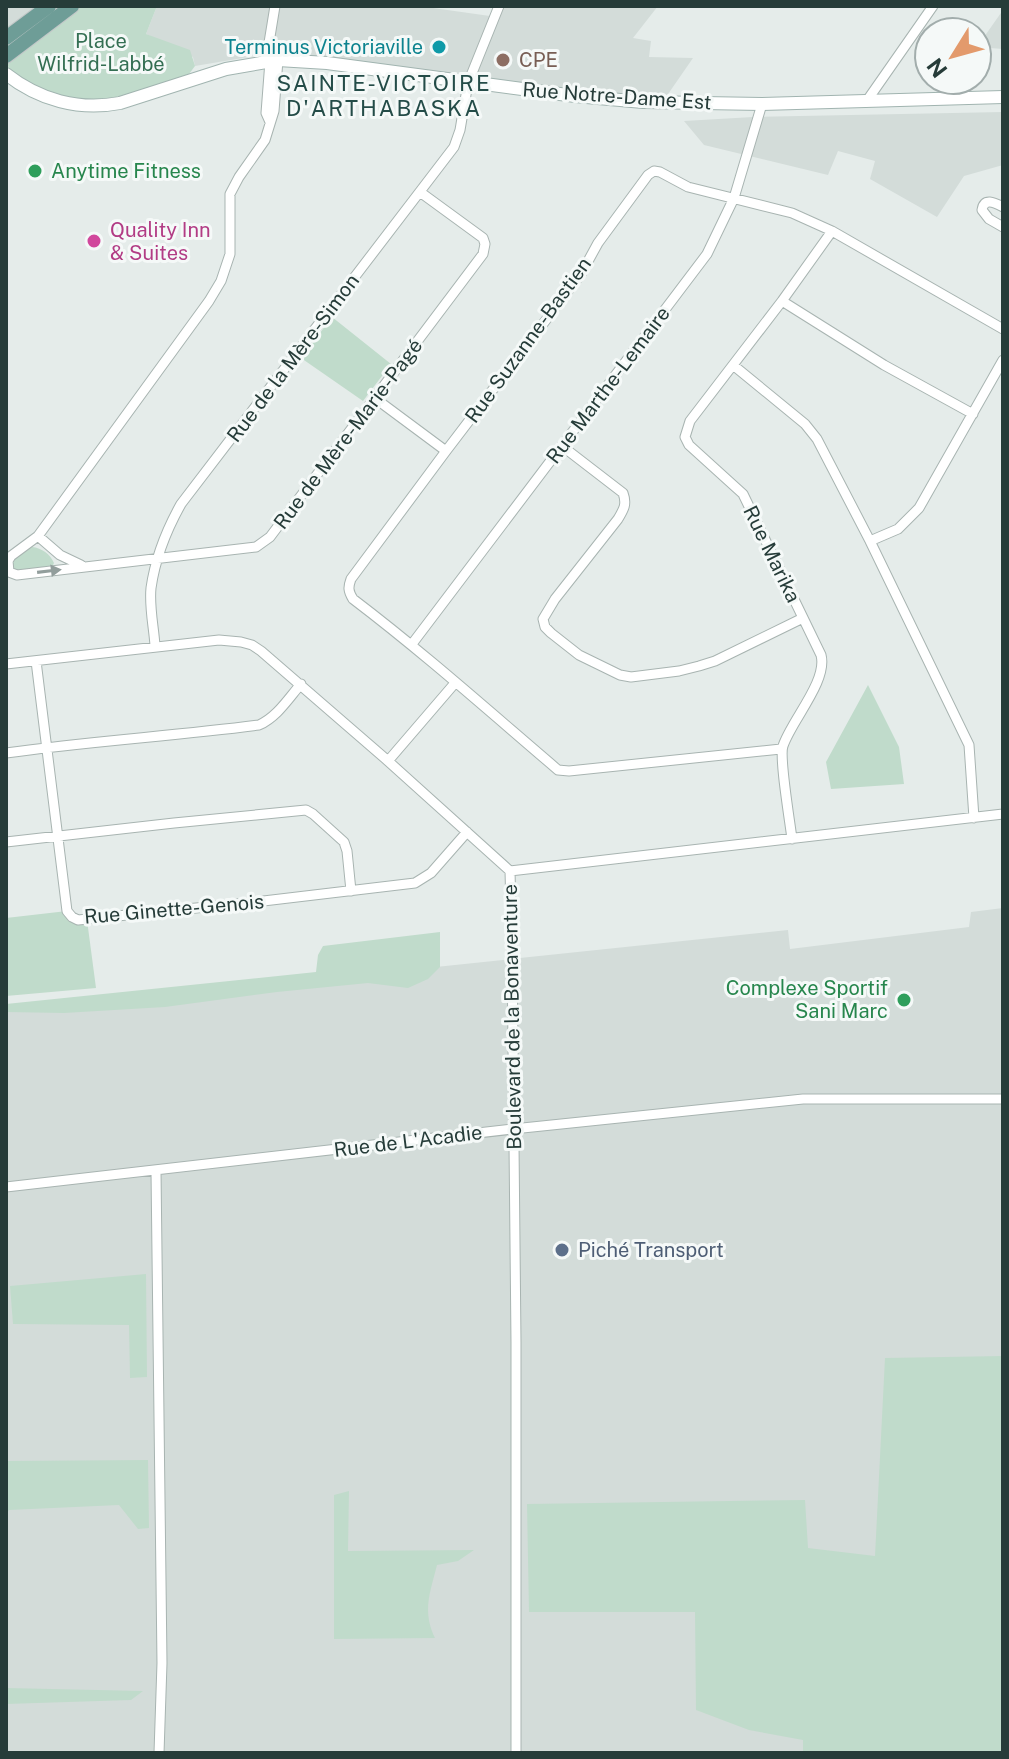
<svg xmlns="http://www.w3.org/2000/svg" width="1009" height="1759" font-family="'Public Sans',sans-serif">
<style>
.built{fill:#d3dcd9}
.green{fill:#c0dbcb}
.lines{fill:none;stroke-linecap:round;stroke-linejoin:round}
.street-casing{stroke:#a8b4b1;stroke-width:11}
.secondary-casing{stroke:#a1b4b0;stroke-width:14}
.primary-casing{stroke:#c2c8c8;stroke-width:16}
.street{stroke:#fff;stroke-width:9}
.secondary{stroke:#fff;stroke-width:12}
.primary{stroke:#6e9d97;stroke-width:14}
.oneway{fill:#929e9c}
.culture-dot{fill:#0f9aa8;stroke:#f5f9f8;stroke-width:3}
.education-dot{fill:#8d6e63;stroke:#f5f9f8;stroke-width:3}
.leisure-dot{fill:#2e9e5b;stroke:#f5f9f8;stroke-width:3}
.hotel-dot{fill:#d1479c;stroke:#f5f9f8;stroke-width:3}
.service-dot{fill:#5c6f8a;stroke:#f5f9f8;stroke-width:3}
.labels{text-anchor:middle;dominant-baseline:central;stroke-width:6;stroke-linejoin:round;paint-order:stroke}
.park-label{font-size:20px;fill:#346f53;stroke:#f5f9f8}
.culture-label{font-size:20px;fill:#0d838f;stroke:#f5f9f8;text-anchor:end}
.education-label{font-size:20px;fill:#785e54;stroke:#f5f9f8;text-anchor:start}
.street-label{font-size:20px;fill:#263c39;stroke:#f5f9f8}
.leisure-label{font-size:20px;fill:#27864d;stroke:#f5f9f8;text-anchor:start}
.hotel-label{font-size:20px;fill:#b23c85;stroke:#f5f9f8;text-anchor:start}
.service-label{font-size:20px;fill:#4e5e75;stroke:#f5f9f8;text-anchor:start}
.neighbourhood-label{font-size:22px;letter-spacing:2px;fill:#244c48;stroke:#f5f9f8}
</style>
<rect width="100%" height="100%" fill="#e5ecea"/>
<path class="built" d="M6,6H37L6,29Z
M157,6H419L497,17L502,6H658L633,38L651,41L649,57L693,58L666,97L518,85L299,56L261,55L195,66L193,57L146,34Z
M1003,10V49L977,47Z
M1003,112V165L964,176L937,217L870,179L875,161L838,151L828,175L704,145L684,121L753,117Z
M1003,908V1753H6V1012L788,930L790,949L969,927L971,912Z"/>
<path class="green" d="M82,6H157L146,34L190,50L195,66L189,74C146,89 101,109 55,96C39,92 24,80 10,73L7,62Z
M332,317L391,364L363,401L301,358Z
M32,547C42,548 50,554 54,563L52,567L13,571L12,561Z
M868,685L899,747L904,784L831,789L826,762Z
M67,911L87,920L96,988L6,996V918Z
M440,932V967L428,979L408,988L368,983L277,992L165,1007L64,1013L6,1012V1004L316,972L318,955L323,946Z
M146,1274L147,1377L130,1378L129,1325L13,1324L10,1286Z
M1003,1356V1753H803V1740L749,1730L696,1710L695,1612H529L527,1504L805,1500L808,1548L875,1556L885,1358Z
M148,1460L149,1528L138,1529L119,1505L9,1510L6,1515V1461Z
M349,1491L348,1551L474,1550L458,1561L437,1565C430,1593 422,1611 435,1638L334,1639V1495Z
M6,1688L143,1691L131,1700L6,1704Z"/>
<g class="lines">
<defs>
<path id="street" d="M278,60L274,111L265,140L239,177L230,194V254L221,281L209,301L38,536L11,556L8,561L9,572L17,575L256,547L270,537L483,254L485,244L483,238L420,192
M266,61L275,6
M866,102L933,6
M270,122L266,113L270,61
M1003,207C995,203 984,197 982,210L989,219L1003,227
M782,301L884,365L973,414
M733,365L805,424L817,439L870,541L969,745L974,818
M376,399L446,451
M562,446L623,493C627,504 624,509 618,519L555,599L543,619L545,627L551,633L579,655L620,675L631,677L679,671L699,666L715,661L803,618
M38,536L60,555L81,565
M870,541L898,529L919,508L1003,360
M412,644L707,254L734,198L762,104
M155,646C154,628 149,607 151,588C155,560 167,529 181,504L454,147L460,130L468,83L499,6
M36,661L67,911L72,917L78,920L255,902L415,883L431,873L467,832
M6,664L219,640L241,642L252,645L261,651L388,761L510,871L512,946L516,1342V1753
M781,749L569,771L558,770C490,712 424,653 353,599C348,591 348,587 351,579L446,451L581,274L598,243L648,175L654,171L660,172L688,187L792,213L832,231L1003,329
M6,753C90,741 175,736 259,725C277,717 288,699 301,684
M388,761L455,683
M792,839C790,822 779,757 783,746C791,721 828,681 821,655L743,494L689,445L685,437L690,421L782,301L832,231
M6,842L174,823L306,810L313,814L344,842L347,851L351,891
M510,871L1003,814
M156,1171L162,1663L159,1753
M6,1187L513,1129L803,1099H1003"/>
<path id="secondary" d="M6,74C39,100 79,111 120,103L226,69L278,60L327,63L575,96L643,102L762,104L1003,97"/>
<path id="primary" d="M6,38L49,6
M6,56L72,6"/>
</defs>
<use href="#street" class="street-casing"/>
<use href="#secondary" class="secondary-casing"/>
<use href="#primary" class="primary-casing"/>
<use href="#street" class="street"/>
<use href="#secondary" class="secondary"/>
<use href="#primary" class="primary"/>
</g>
<defs><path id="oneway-solid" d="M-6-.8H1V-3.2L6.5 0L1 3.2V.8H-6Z" transform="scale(2)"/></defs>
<use class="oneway" href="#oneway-solid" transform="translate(49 571) rotate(-7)"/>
<circle class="culture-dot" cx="439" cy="47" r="8"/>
<circle class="education-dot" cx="503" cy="60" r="8"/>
<g class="leisure-dot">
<circle cx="35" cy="171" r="8"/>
<circle cx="904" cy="1000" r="8"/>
</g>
<circle class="hotel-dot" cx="94" cy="241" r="8"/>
<circle class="service-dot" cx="562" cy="1250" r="8"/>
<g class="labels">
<g class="park-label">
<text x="101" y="41">Place<tspan x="101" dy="23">Wilfrid-Labbé</tspan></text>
</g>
<g class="culture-label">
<text x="423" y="47">Terminus Victoriaville</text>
</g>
<g class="education-label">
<text x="519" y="60">CPE</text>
</g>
<g class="street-label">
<text transform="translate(617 96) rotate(4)">Rue Notre-Dame Est</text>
<text transform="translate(528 340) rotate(-54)">Rue Suzanne-Bastien</text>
<text transform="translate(293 358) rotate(-53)">Rue de la Mère-Simon</text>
<text transform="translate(608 385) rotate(-53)">Rue Marthe-Lemaire</text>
<text transform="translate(348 434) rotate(-53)">Rue de Mère-Marie-Pagé</text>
<text transform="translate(772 554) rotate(64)">Rue Marika</text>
<text transform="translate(174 909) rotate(-5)">Rue Ginette-Genois</text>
<text transform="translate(512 1017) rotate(-91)">Boulevard de la Bonaventure</text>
<text transform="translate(408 1141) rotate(-7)">Rue de L'Acadie</text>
</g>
<g class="leisure-label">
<text x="51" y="171">Anytime Fitness</text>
<text x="888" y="988" text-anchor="end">Complexe Sportif<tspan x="888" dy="23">Sani Marc</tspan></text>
</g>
<g class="hotel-label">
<text x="110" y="230">Quality Inn<tspan x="110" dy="23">&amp; Suites</tspan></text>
</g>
<g class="service-label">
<text x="578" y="1250">Piché Transport</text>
</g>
<g class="neighbourhood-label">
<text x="384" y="83">SAINTE-VICTOIRE<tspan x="384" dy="25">D'ARTHABASKA</tspan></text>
</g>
</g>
<rect width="1009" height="1759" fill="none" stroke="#263c39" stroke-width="16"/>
<g transform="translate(953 56) rotate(233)"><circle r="38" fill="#f5f9f8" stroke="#a2adac" stroke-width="2"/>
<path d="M0-6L14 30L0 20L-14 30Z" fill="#e39a6c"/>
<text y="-12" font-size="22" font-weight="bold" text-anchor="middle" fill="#263c39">N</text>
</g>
</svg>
